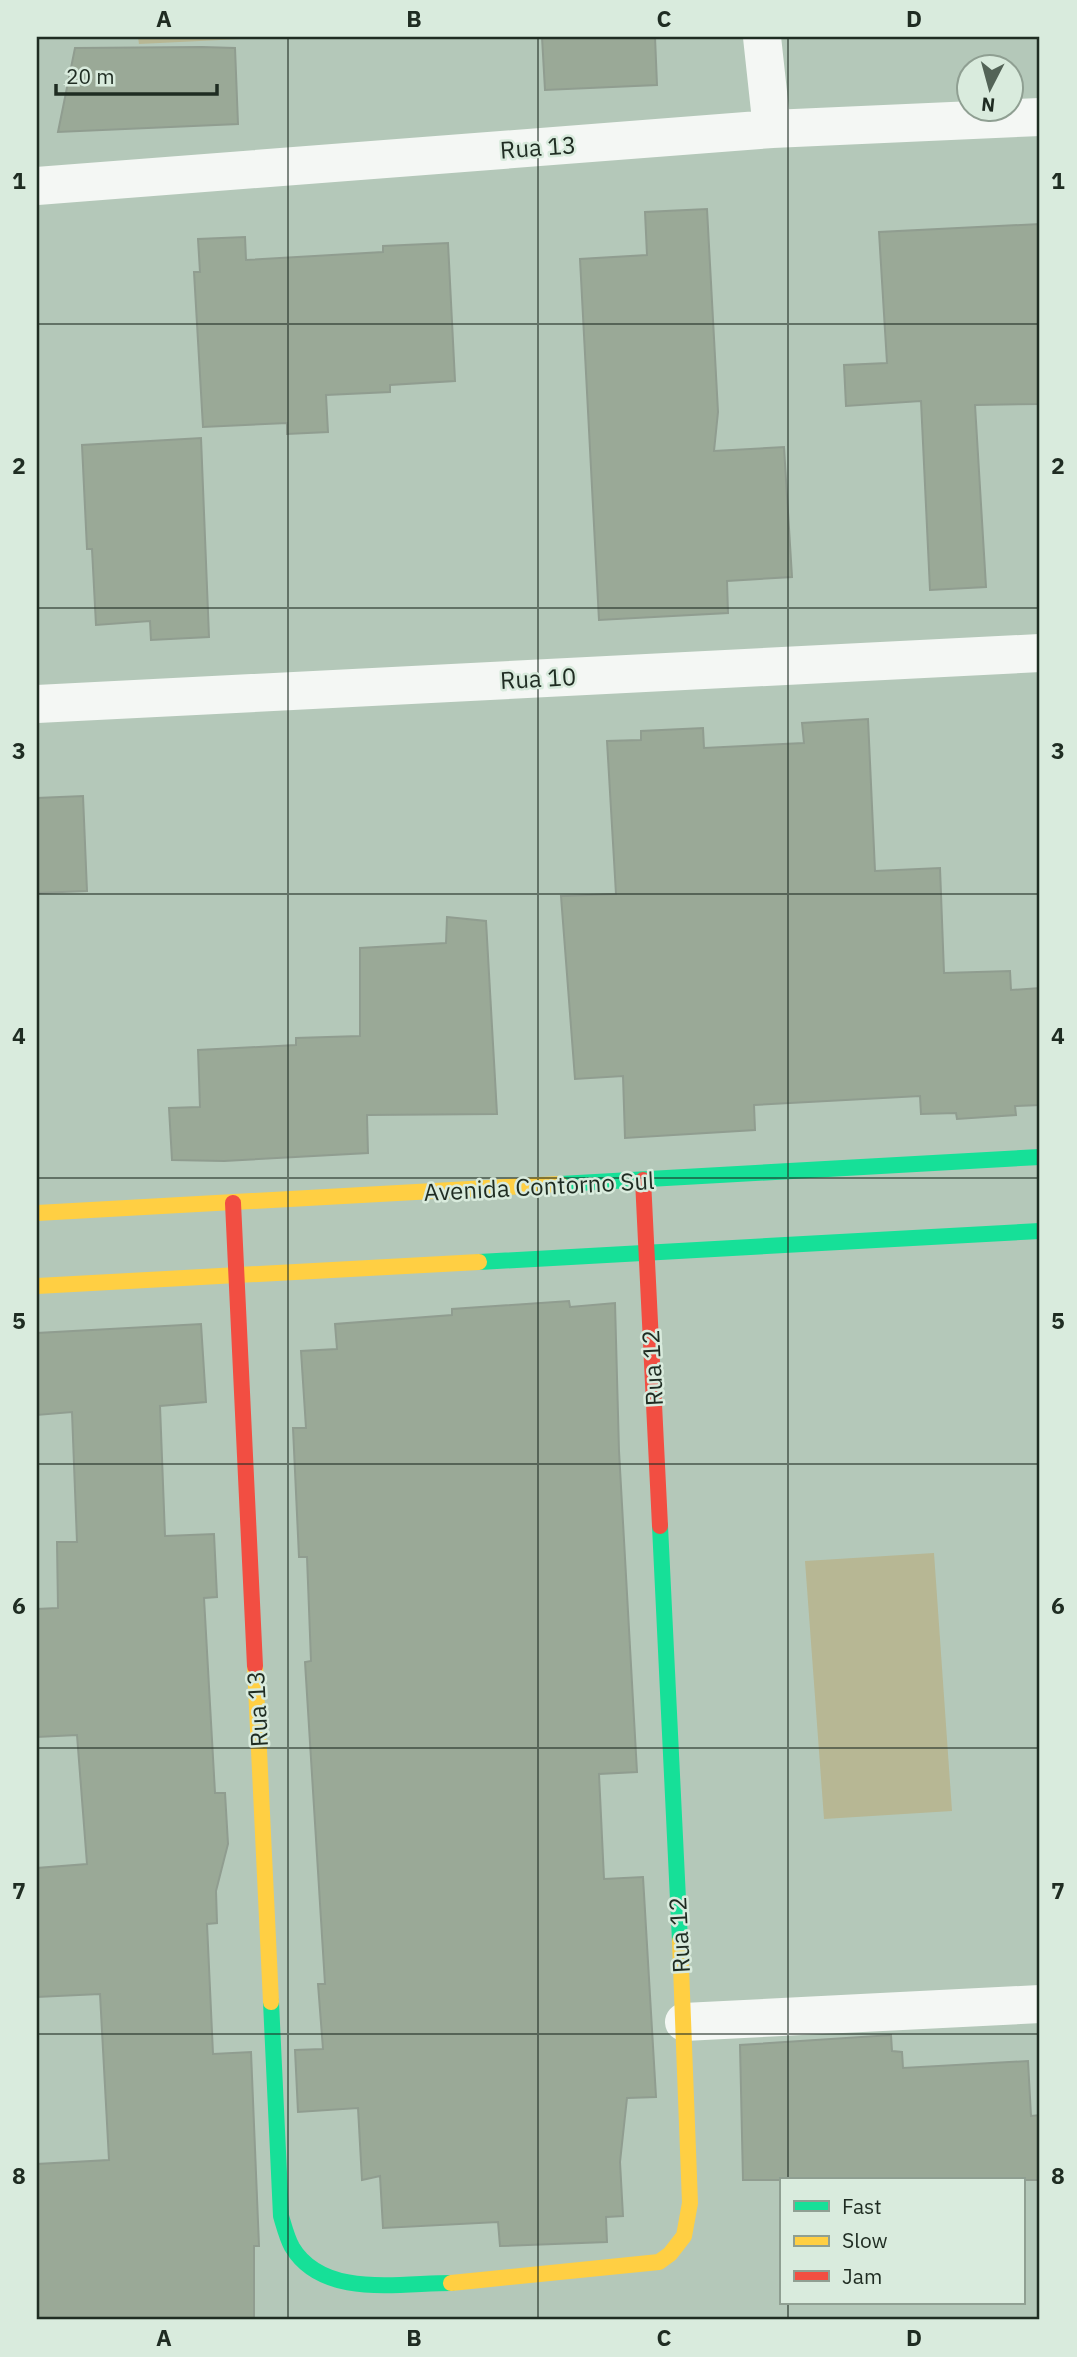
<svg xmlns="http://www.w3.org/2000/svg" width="1077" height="2357" font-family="'IBM Plex Sans',sans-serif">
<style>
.green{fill:#b7b794}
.building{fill:#9aa997;stroke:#909d90;stroke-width:2}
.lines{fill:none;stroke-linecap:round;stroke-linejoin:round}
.street{stroke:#f4f7f4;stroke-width:38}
.fast{stroke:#16e098;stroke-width:16}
.slow{stroke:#ffcf43;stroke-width:16}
.jam{stroke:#f24e42;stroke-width:16}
.grid{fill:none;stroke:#1f2c22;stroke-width:2;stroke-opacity:0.55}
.labels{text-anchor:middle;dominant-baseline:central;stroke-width:5;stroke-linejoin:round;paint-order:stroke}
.street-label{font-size:24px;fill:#1f2c22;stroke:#d9ebdd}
.neatline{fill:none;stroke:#1f2c22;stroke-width:2.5}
.grid-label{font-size:23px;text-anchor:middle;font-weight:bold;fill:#1f2c22}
</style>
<rect width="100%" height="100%" fill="#b4c8b9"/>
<path class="green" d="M138,37H279L139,44Z
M934,1553L952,1811L824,1819L805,1561Z"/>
<path class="building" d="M542,37H655L657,85L545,90Z
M202,47L235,48L238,124L58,132L75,48Z
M707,209L718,412L714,451L784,447L792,577L727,581L728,613L599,620L580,259L647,255L645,212Z
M1040,224V404L975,405L986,587L930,590L921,401L846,406L844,365L887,363L879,232Z
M245,237L246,260L383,252V246L448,243L455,381L390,385V392L326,395L328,432L287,434V423L203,427L194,272H200L198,239Z
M201,438L209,637L151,640L150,621L96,625L92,549H87L82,445Z
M868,719L875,871L940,868L944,973L1010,971L1011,990L1040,988V1105L1015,1106L1016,1115L957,1119L956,1113L921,1114L920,1096L754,1105L755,1130L625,1138L623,1076L575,1079L561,896L616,894L607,741L641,740V731L703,728L704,748L804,743L802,723Z
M83,796L87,891L37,893V798Z
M447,917L486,921L497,1114L367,1115L368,1153L224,1161L172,1160L169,1108L200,1107L198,1050L296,1045V1038L360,1036V948L446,943Z
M569,1301L570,1307L615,1303L619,1451L637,1772L599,1774L604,1879L643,1877L656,2097L627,2098L620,2162L623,2216L606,2217L607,2242L500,2246L498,2222L383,2228L380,2176L362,2180L358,2108L298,2112L295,2050L323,2049L318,1984H325L305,1662L311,1661L307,1557H299L293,1428H306L301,1351L337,1349L335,1324L452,1315V1309Z
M201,1324L206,1402L160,1406L165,1536L214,1534L217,1597L204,1598L215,1793H225L228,1844L216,1891L217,1923L207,1924L213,2054L251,2052L259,2246H254V2320H37V2164L109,2160L100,1994L37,1997V1868L87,1864L77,1735L37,1737V1609L58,1608L57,1542H77L72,1412L37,1415V1333Z
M891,2035L892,2051L902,2052L903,2068L1028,2061L1031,2116L1040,2115V2180H743L740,2045Z"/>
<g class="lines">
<path class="street" d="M762,37L772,129
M37,186L772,129L1040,117
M37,704L1040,653
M684,2022L1040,2004"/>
<path class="fast" d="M560,1184L1040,1157
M479,1262L1040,1231
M660,1526L680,1941
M271,2002L281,2216C284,2226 287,2238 292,2247C323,2299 400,2283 451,2283"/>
<path class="slow" d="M37,1213L560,1184
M37,1286L479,1262
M255,1666L271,2002
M451,2283L659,2262L670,2254L684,2236L690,2203L680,1941"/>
<path class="jam" d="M643,1180L660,1526
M233,1203L255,1666"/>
</g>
<path class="grid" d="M288,37V2320M538,37V2320M788,37V2180M37,324H1040M37,608H1040M37,894H1040M37,1178H1040M37,1464H1040M37,1748H1040M37,2034H1040M788,2303V2320"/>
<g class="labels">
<g class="street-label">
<text transform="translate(538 147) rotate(-4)">Rua 13</text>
<text transform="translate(538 678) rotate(-3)">Rua 10</text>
<text transform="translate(539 1186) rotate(-3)">Avenida Contorno Sul</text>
<text transform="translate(652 1368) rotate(-93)">Rua 12</text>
<text transform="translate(257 1709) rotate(-93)">Rua 13</text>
<text transform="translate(679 1935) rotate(-93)">Rua 12</text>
</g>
</g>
<rect width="1077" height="2357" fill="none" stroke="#d9ebdd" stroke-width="77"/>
<rect x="780" y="2178" width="245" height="126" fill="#d9ebdd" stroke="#8f9f92" stroke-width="2"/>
<rect x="794" y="2201" width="35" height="10" fill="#16e098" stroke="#8f9f92" stroke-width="2"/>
<text x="842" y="2214" font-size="21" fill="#1f2c22">Fast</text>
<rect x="794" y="2236" width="35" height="10" fill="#ffcf43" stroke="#8f9f92" stroke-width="2"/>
<text x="842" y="2248" font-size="21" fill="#1f2c22">Slow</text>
<rect x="794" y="2271" width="35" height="10" fill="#f24e42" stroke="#8f9f92" stroke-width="2"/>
<text x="842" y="2284" font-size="21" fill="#1f2c22">Jam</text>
<g transform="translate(990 88) rotate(186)"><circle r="33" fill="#d9ebdd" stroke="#8f9f92" stroke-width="2"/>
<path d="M0-5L12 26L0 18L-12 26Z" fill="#536357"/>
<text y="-10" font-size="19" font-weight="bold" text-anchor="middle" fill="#1f2c22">N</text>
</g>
<path d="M56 84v10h161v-10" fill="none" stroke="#1f2c22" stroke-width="3.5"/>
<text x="66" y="84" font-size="21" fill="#1f2c22" stroke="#d9ebdd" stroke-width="5" paint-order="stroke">20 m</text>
<rect x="38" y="38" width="1000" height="2280" class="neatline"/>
<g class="grid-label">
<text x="164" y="27">A</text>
<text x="414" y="27">B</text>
<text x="664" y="27">C</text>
<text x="914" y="27">D</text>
<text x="19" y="189">1</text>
<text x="1058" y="189">1</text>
<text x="19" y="474">2</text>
<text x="1058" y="474">2</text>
<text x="19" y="759">3</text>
<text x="1058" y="759">3</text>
<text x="19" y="1044">4</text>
<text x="1058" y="1044">4</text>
<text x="19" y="1329">5</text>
<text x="1058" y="1329">5</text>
<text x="19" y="1614">6</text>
<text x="1058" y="1614">6</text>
<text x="19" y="1899">7</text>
<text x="1058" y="1899">7</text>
<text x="19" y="2184">8</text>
<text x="1058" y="2184">8</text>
<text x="164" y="2346">A</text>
<text x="414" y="2346">B</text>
<text x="664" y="2346">C</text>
<text x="914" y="2346">D</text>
</g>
</svg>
